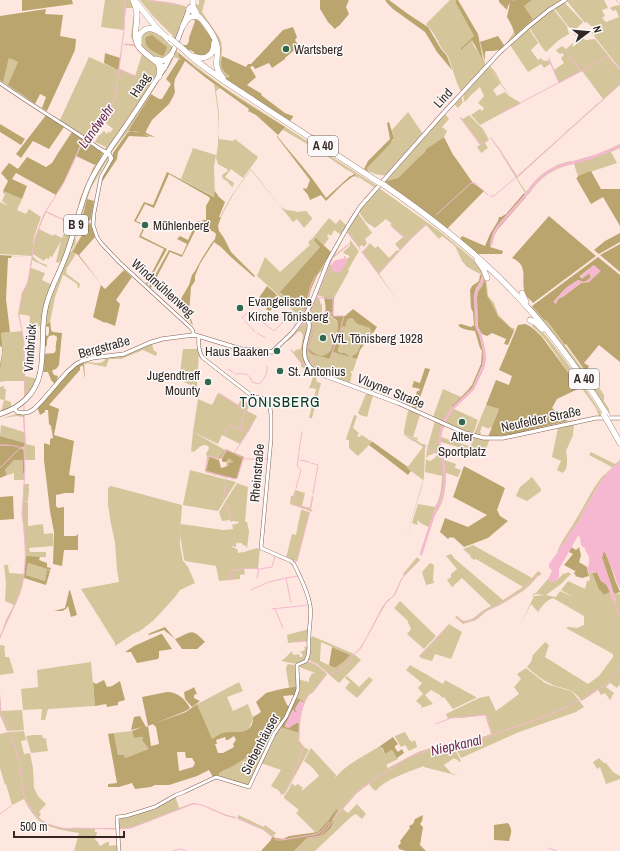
<svg xmlns="http://www.w3.org/2000/svg" width="620" height="851" font-family="'Archivo Narrow',sans-serif">
<style>
.green{fill:#d5c59b;fill-rule:evenodd}
.forest{fill:#bba56f;fill-rule:evenodd}
.water{fill:#f5b8d0}
.lines{fill:none;stroke-linecap:round;stroke-linejoin:round}
.stream{stroke:#f5b8d0;stroke-width:1}
.river{stroke:#f5b8d0;stroke-width:2.5}
.tertiary-casing{stroke:#836256;stroke-width:4}
.secondary-casing{stroke:#836256;stroke-width:4.5}
.primary-casing{stroke:#836256;stroke-width:5.5}
.motorway-casing{stroke:#836256;stroke-width:6}
.tertiary{stroke:#fff;stroke-width:3}
.secondary{stroke:#fff;stroke-width:3.5}
.primary{stroke:#fff;stroke-width:4.5}
.motorway{stroke:#fff;stroke-width:5.5}
.motorway-bridge-casing{stroke:#836256;stroke-width:6;stroke-linecap:butt}
.motorway-bridge{stroke:#fff;stroke-width:5.5}
.poi-dot{fill:#32684e;stroke:#fafafa;stroke-width:1.5}
.labels{text-anchor:middle;dominant-baseline:central;stroke-width:3;stroke-linejoin:round;paint-order:stroke}
.shield{fill:#fafafa;stroke:#706663;stroke-width:1}
.shield-label{font-size:12px;font-weight:bold;fill:#352722}
.poi-label{font-size:13px;fill:#352722;stroke:#fafafa;text-anchor:start}
.street-label{font-size:13px;fill:#352722;stroke:#fafafa}
.water-label{font-size:14px;font-style:italic;fill:#722c4d;stroke:#fafafa}
.quarter-label{font-size:15px;letter-spacing:1px;fill:#093724;stroke:#fafafa}
</style>
<rect width="100%" height="100%" fill="#fee7df"/>
<path class="green" d="M105,0H131L136,9L134,37L156,62L159,72L108,149H105L106,147L95,142L99,135H100L104,131L107,134L109,131L110,133L113,129L106,123L107,122L102,117L87,136L86,137H85L84,138L47,114L48,113L60,120L89,57L118,70L124,30L101,27ZM126,8H133L134,11L131,37L134,44H125L124,45L134,46L142,54L135,76L119,69L124,30Z
M140,0C155,0 174,2 187,7L177,40L153,16Z
M194,0H196L195,3L199,5V0H205L202,12L219,37L221,41L222,49L221,63L230,76L225,79L219,70L218,49L198,14Z
M450,0H456L474,36L461,48L462,49L472,40L474,46L484,60L479,34L483,58L487,63L503,47V48L488,64L484,60L486,66L461,92L457,83L448,56L442,49L434,34L426,24Z
M532,0H562L504,47L514,32L515,34L533,19L524,6Z
M566,0H604L608,8L602,10L605,16L602,18L606,22L619,17L616,10L613,11L610,8L614,6L620,5V69L591,32L594,29L587,22L585,23Z
M564,2L583,22L577,28L581,33L583,31L585,34L583,37L585,40L595,39L620,70V85L564,135V134L603,99L582,71L559,83L549,61V57L554,70L564,63L561,58L564,55L562,53L560,54L559,53H558L556,50L562,46L566,49L578,39L555,9V8Z
M552,9L554,10L567,26L569,34L559,40L546,52L541,46L529,27Z
M527,29H529L538,43L531,50L538,60L541,58L542,60L545,61L548,60L550,64L544,68L541,64L528,72L510,45L490,66L496,73L502,85L510,95C501,87 496,76 489,67V65Z
M146,30L158,33L173,48L166,59L155,57L145,50L140,43L141,35Z
M175,49L179,53L178,55L181,60L174,57C171,63 167,72 162,76L128,131L111,153L110,151Z
M181,55L222,86L377,186L375,187H374L348,170H347L321,152L283,130V129L284,127L237,97L195,67Z
M9,58L18,62V93L47,111L45,112L0,82V80L3,81Z
M487,67C493,70 497,78 500,84L493,90L497,96L505,92L509,96L521,103L480,125L471,115L480,109L482,111L484,108L478,103L484,96L480,87L471,95L465,102L463,97L464,96L463,95Z
M214,84L220,88L216,91L219,113V139L233,141L235,139L258,157L257,159L243,178L231,169L225,177L234,183L233,186L232,187L227,181L223,179L222,176L224,173L227,172L228,170L227,169L218,164L216,158L218,145V139L219,134L218,112Z
M459,97H461L463,102L458,108L454,104L445,114L449,119L442,127L447,131L444,137L426,149L425,152L416,160L398,178L386,181L384,183L382,182Z
M408,112L423,134L386,176C378,174 372,175 367,168L394,139V138L392,130Z
M46,115H47L102,152L104,155L97,167L67,253L48,296L41,361L38,380L26,397L13,408L1,412L4,400L0,399V387L4,386V389H6L5,400L11,402V407L17,403L24,397V381H6L0,382V367H1L3,350L1,333L22,331L18,314L22,293L28,281L32,256L0,254V202L8,206L2,201L5,194L3,193V191L22,199L17,210L26,214L29,209L41,217L34,237L33,247L35,238L44,214L64,182L83,139ZM84,140L91,144L102,153V156C100,160 96,163 94,166C90,172 91,179 86,184L79,201L80,202L75,218L74,219L69,218L68,222L46,211L64,183ZM46,212L68,222L70,219L75,220L71,234L64,233L62,238L54,234L53,236L39,229ZM61,241L56,262L59,263L60,261H62L59,269L50,284L42,280L45,273L31,268L32,260L47,267V265L39,262L33,257V254L44,261L46,258L49,259L50,256L52,257ZM19,314L30,316L29,326H40V364L37,379L25,376L24,343Z
M469,115L483,129L489,140L485,143L488,148L481,153L477,147L480,145L460,118L461,117L463,119Z
M563,135H564L517,178L526,192C529,189 531,185 534,182C544,171 558,163 572,161L573,164C559,167 544,174 535,186C532,189 530,193 527,196L499,150L490,138L500,150L517,176Z
M620,144V148L611,152L617,163L578,176L573,161L598,154Z
M193,148L216,155L214,167L215,197L181,179Z
M107,156H108L110,159L102,172L100,178L92,219L89,221L91,218L100,177L109,157L91,188L75,237L76,240L75,244L79,239L72,249H70L91,183Z
M251,169L281,207L286,210L295,211L296,212L306,211L312,218V219L304,228L297,219L293,222L251,170L234,193L221,217H220L232,195Z
M379,188L442,233L480,265L486,277L488,296L494,303L498,314L510,327L515,329L514,331L507,325L496,313L493,306L486,296L485,286L483,285L478,292L477,298L478,327L481,333L485,349L486,359L485,365L474,389L454,409L478,420L473,434L470,435L369,391L368,388L370,390L404,404L433,417L443,389L461,397L455,403L453,407C466,395 483,377 484,358C484,351 482,344 480,337C479,333 476,330 476,326C474,319 473,302 474,295C475,289 480,283 482,275L467,267L462,261L455,246L442,236L439,239L426,225L410,240L379,274L398,301L361,251H363L370,243L375,248L378,246L389,258L397,250L398,251L400,250L395,244L403,237L390,225L392,224L386,219L375,228L366,222L359,212L366,201L376,189L377,190Z
M358,213L372,233L365,239L367,244L363,247L362,245L359,247L361,249H360L346,230Z
M329,218L336,224L340,219L346,225V227L323,270L319,273L341,235L334,230L331,236L328,234L327,236L329,238L324,245L316,238L320,247L281,291L297,302L306,311L301,319L274,291L257,276L265,257L280,272L310,245L308,242L312,239Z
M343,238L335,255L349,244V245L333,258L330,264L332,265L331,268L344,265L346,260L350,256L345,254L343,252L350,246V240L359,251L348,270L349,271L334,298L324,297L316,295L328,263Z
M76,245L75,249L72,252L76,254L67,268L66,272L67,274L80,284L79,288H78L77,284L64,275H63L55,297L50,322L44,326L45,347L44,348L43,365L46,367L43,372L42,370C44,352 42,333 45,314C49,292 60,273 69,253L72,250Z
M315,297L319,298L321,305L322,303V314L324,315L330,314L331,317C336,319 338,324 342,326L348,318H352L357,324L370,328L371,332L373,333L371,335L369,333L366,334L363,343L361,344L357,353L352,357C348,355 338,354 338,349C338,347 339,345 340,343C341,338 340,334 341,329L339,328L331,350L326,355L319,356L330,359L333,352L357,359L353,371H351V373L352,374L350,383L361,387H364L363,388H361L320,374L309,365L305,353L310,329L307,316Z
M532,306L543,319L548,322L587,375L593,378L604,395V401L609,409L610,416L531,307Z
M305,322L307,323L308,327L304,344L309,367L307,369L301,367V363L291,350V349L294,352L297,349L298,350L301,348L303,335L300,331L298,332L288,341L287,340L303,323Z
M534,322L537,325C561,353 583,384 603,416H599L596,408L573,376L570,375C559,360 547,338 532,326Z
M171,339L152,344L154,351L157,352L156,356L143,350L121,359H109L106,367L87,363L85,365V362C93,361 101,367 106,358L128,354L157,341Z
M183,349H199L197,388L184,382V375L180,374Z
M301,368L306,370H311L325,378L317,375L316,379L317,382L321,383L312,418H309L316,389L311,388L310,389L309,387L310,386L314,374Z
M218,393L238,405L241,400L244,402L250,403L247,411L257,416L250,429L235,452L240,444L222,435L218,444L193,432L198,399L212,405Z
M366,394H368L373,395L367,417L360,415L358,413Z
M486,405L499,409L492,428L490,427L489,429L482,426L480,432L481,433L480,435L488,437L507,435L576,420L568,423L508,437L488,438L474,434Z
M36,409L24,416L26,444L35,446V460H25L24,484H29V487H28L29,488L28,501H24L28,502V526L43,524L44,534L53,533V546L29,548L30,552H46V557H26C25,571 24,586 18,599C12,613 5,625 0,639V636L7,618L14,605L5,601L6,583L4,565H8L9,573L24,574L26,557L22,513L24,480H14V473L7,475L5,470L14,460H23V473L24,471V451L20,448L0,468L2,446H0V445L15,446L21,447L25,443L0,436L1,425L24,432L23,417L17,416L2,418Z
M410,410L420,415L413,437L418,438L417,440L404,434V430L408,411Z
M354,415L357,416L353,428L359,433L357,436L359,437L362,435L372,442L358,456L349,448V440H347L346,439Z
M435,421L471,437L445,426L443,429L441,437L469,446L468,450L441,442V447L444,460L456,464L455,468L461,470L458,477L446,473C445,484 446,497 439,508C437,512 435,515 433,519L422,555L420,554L429,527L422,524L417,520L418,525L412,523L418,504L436,507C440,497 442,487 442,476L425,472L426,459L429,461C432,461 437,456 439,453V456V453L437,454L434,453L431,455H429L426,458L427,449Z
M574,424L573,435L566,451L567,458V464L566,469L563,473L557,470L561,461L552,457L558,428Z
M193,432L225,450L235,453L227,478L205,472L207,457L206,454L209,448L208,446C202,443 199,448 194,452L191,451ZM226,451L227,477L206,471L208,458L221,459Z
M403,434L416,440L422,444H424L426,445L425,449L424,477L422,486L405,542L423,480L407,468L423,447L414,441H413L404,435Z
M474,437L504,439L489,440V441L483,457L469,450Z
M591,452L615,464L620,460V461L610,470L598,486L582,514L579,522L577,523L567,540L564,543H563L557,553C560,542 569,532 575,521C584,507 591,491 601,478C604,475 609,471 612,467L589,455Z
M190,470L236,482L218,511L183,505Z
M532,477L541,489V491L527,501L516,496L520,487Z
M237,483L248,487L245,522H247L249,531L247,549L246,546L243,545L241,543H239L237,542L238,544L236,543V547L232,546V547L237,549L238,552L237,553L244,552L257,548L258,549H260L257,578L258,569H244L245,574L240,575V579L219,581L216,566L185,561L184,559L180,535L181,524L223,530L233,529L232,524L234,525L235,524L239,523V522L233,521L230,522V520L222,521L219,512Z
M111,486L182,505L180,535V545L183,561L188,567L195,583L180,590L175,597L154,620L140,631L133,634L115,646V643L81,589L119,582L117,570L115,542L111,524L108,505V489L109,487Z
M295,490L305,493L302,506L310,508L312,496L313,497L311,509L313,512L290,504L291,496H293Z
M301,510L310,512L297,561H296L286,558L292,534L296,535Z
M473,545L532,578L538,571L541,573V575L538,576L529,586L523,591L500,605L487,611L476,620L463,624L455,617L457,616L463,621C473,620 475,617 482,611C485,609 488,608 491,606L462,578L452,587L447,580L451,577V574L457,569L446,556L451,554L455,559L503,600L523,587L476,559L474,560L470,557L471,556L463,549Z
M417,557L420,560C414,567 405,573 401,581C399,586 397,591 394,595C391,599 386,602 384,607C374,622 368,641 354,654L361,660L339,683L317,664L308,660L310,639L312,636L354,654L361,647L364,643L382,607L388,600L393,596L401,580L404,575L403,574ZM321,642L350,655L335,668L320,661Z
M28,563L50,570V571H47L45,581L26,575Z
M430,563L434,565L433,579L434,583L426,585L422,572Z
M568,572L571,574L561,584L546,595L556,597L560,591L573,597L561,590L568,581L585,589L587,581L590,580L589,573H592L593,575L599,590L600,589L604,595L610,592L613,601L616,600L614,594L619,593L620,595V684L617,688L610,683L606,687L614,693L610,700L605,693L601,695L598,690L582,701C569,685 566,691 551,684C542,680 534,673 527,667L531,662L533,655L545,642L549,645L545,657L588,684L599,676L613,657V654L566,628L569,627L577,628L584,625V616L553,598C545,601 543,605 538,612L531,604L520,625L528,634L520,625L534,596L545,595L535,594L532,597L534,593H536L548,579L551,582L557,580L564,573L565,574Z
M400,601L436,636L424,649L407,634L411,629L407,620L394,608Z
M449,624L462,632L451,659L435,654L432,661L421,658L419,656Z
M309,629L308,641L288,643L287,635Z
M0,645L5,646L4,651H5V657H9L14,673L0,675Z
M309,646C308,649 308,654 307,657C303,667 290,663 282,661V660L284,659L292,651L293,655L294,654L295,655L299,654L300,657H302L303,655L300,652L305,650L304,647Z
M306,661C316,663 320,668 327,674L313,692L309,695L305,702L301,714L300,723L299,741L304,747L309,750L286,792L283,795L280,793V792L278,790L271,786L281,770L261,763L273,736L280,727L299,733V723L304,702L296,697L297,679L309,682V679L312,673L314,674L315,673L297,666Z
M91,662L95,706L48,709L45,720H41L42,709L23,710L21,689L38,687L37,670L50,668Z
M288,664L295,665L297,686L289,687L286,669V667Z
M410,665L443,684L445,680L476,697V698L453,709L444,697L442,698L440,695L431,690L425,695L433,704L421,708L422,706L416,701L423,694L418,688L422,683L406,670Z
M526,668L545,683L550,685L571,691L575,695L584,707L576,712L519,732L461,758L459,754L455,749L461,761L459,762L458,760L455,759L454,758L444,765L451,773L459,776L424,767V766C411,771 383,780 376,791L373,789L369,784L357,793L343,809L348,813L357,804L366,814L362,819L356,814L352,816L315,851H294L306,839L313,838L331,828L334,822L331,820L330,817C326,823 322,830 316,833L296,813L299,810L284,798V796L288,791L292,783L295,786L298,784L303,788L301,790H303L319,776L312,767L304,761L311,748L336,775L335,778C347,763 365,756 380,746L385,754L392,750L398,759L386,765L388,768L418,752L443,744L471,741L491,734L485,715L462,718H451L436,724L448,719L446,714L479,698L489,696L496,711L519,694L514,687L521,679L517,674Z
M347,676L359,687L369,677L373,680L357,698L345,688L350,682L345,678Z
M239,682L243,691L227,697L233,711L248,704L253,718L252,721L249,729L245,731L241,732L223,733L211,739L197,704L207,699Z
M0,691L1,711L22,710L24,730L7,731L0,715Z
M24,731L26,740L21,741L24,754L30,753L33,768L34,788L38,796L46,804L39,812L41,814L39,817C44,824 56,827 64,828C68,829 72,828 76,828C90,828 103,828 117,828V829H95V832H97L95,840L97,841L100,846L107,842H109V846L117,845L119,851H74L79,833C67,831 52,829 41,822C35,818 27,806 24,799L12,805L6,784L5,785L0,768V734L8,732Z
M132,731L134,738L143,737L142,740L150,749L125,758L118,755L114,733Z
M405,732L409,739L412,742L415,740L417,747L409,751L405,745L401,747L395,737V736Z
M34,735H42L43,738L47,739L46,740L48,751L31,753L26,736Z
M269,739H270L248,786L217,776L218,774C237,764 254,754 269,739Z
M599,758L604,763H606L613,772L620,776V779L606,784L600,767L597,769L593,762Z
M175,796L179,808L193,803L198,804L226,815L236,817V818L226,816L198,804H193L131,828L119,829V820L121,819V817H123V818L156,809V808Z
M238,815L264,827L265,825L276,833L272,837L263,830L238,819Z"/>
<path class="forest" d="M22,0H72L73,4L22,11Z
M320,0H349L346,7L349,14L339,26H338L335,29L328,22L320,9Z
M385,0H389L408,14L428,27L441,49L447,56L452,70L437,52L425,32L393,9L388,4Z
M456,0H458L478,34L483,60L472,40L461,50V48L474,36L456,3Z
M499,0H514L512,2L515,0H532L524,6L533,19L515,35L512,26L507,17L510,3L508,6L507,10L499,2Z
M46,9L45,14L63,15L60,36L76,39L75,50L47,111L42,108L46,97L40,94L35,104L8,85L18,62L9,58L3,82L0,80V16Z
M193,18L199,21L212,39V49L204,56L194,54V52L190,50H188L183,45H187L189,41V38L195,21Z
M293,27L297,37L295,40L299,46L285,58V59L272,68L269,63L255,69L253,66L250,67L256,77L247,85L262,94L261,95L285,113L293,116V117L290,121L225,79L230,76C221,70 220,66 222,56L246,67L248,64H251L283,30Z
M152,35L167,47L165,53L163,56C154,52 143,48 146,37Z
M498,36L504,45C501,51 494,51 487,51L485,52V61L480,42Z
M105,53L120,58L118,70L104,63Z
M179,53L195,67L237,97L285,127L278,135L256,115L248,111L249,109L206,78L185,61L175,79L174,85L175,92L173,97L169,104L152,120L146,131V133L155,137C145,136 139,130 128,131L151,94L159,99H162L171,84L166,79L179,59L181,60L178,55Z
M46,115L64,127L49,149L33,141L21,158L16,154Z
M389,122L394,138L389,145L367,168L368,170L373,174L372,173L364,169L368,161L390,139L387,123Z
M0,124L25,139L21,145L0,132Z
M131,131L141,133L150,137L129,136L118,152L117,159L102,182L103,175L113,158V153L128,132Z
M72,132L83,139L64,182L56,195L16,173L12,179L27,186L22,199L3,191L8,181L1,173L9,163L18,169L27,157L46,167L52,163L58,153Z
M278,135V137C294,157 312,176 326,198L350,176H351L354,174L360,179L355,176L352,177L342,185L326,201L321,195L310,200L308,195L303,189L304,188L306,189L308,186V185L310,180L277,137Z
M444,137L452,153L473,183L484,191L447,229L384,183L386,181L398,178L416,160L425,152L426,149Z
M84,140L91,144L102,153C102,158 98,162 95,165L76,156Z
M591,171L601,189H620V226L603,197L591,204L576,178H577L578,176Z
M167,172L214,197L215,191L219,197L225,202L219,217H221L218,226L219,231L224,238L231,252L255,276L254,277L232,258L221,247L214,242L200,264L195,276V281L191,287L189,313L193,325L191,323V324L188,312L179,302L189,285L192,275L195,271L201,260L211,244L215,239L216,234L214,232L198,225L182,257L170,252L151,288L149,286L169,250L182,255L187,244L177,239L180,236L188,240L197,221L202,222L203,220H206V206L210,199L209,197L169,174L154,208L145,204L136,221L146,225L141,236L167,249L147,285L146,284L164,249L139,237L144,226L134,221L144,202L153,205Z
M524,193L526,197L498,229L492,239L493,242L490,247L503,251L502,254H477L460,239L462,236L485,246L490,234L498,221L499,217H501L506,214Z
M87,199L94,201L91,218L89,221L82,219Z
M549,216L596,256L533,303C530,299 526,297 525,293C520,279 530,266 512,258Z
M90,222L95,237L79,255L101,284V285L105,289L124,270L132,277L116,300L120,304L115,326L105,322V323L93,317L101,284L77,254L72,252L74,250L76,245Z
M620,233V242L599,254L594,250L605,241Z
M316,238L331,252C325,263 305,292 310,303L306,311L297,302L293,303L280,292L320,247L314,240Z
M620,244V272L600,255Z
M0,255L32,257L12,256L11,258H8L6,299L10,332L1,333L3,350L1,367H0C0,361 3,354 2,347L0,346Z
M598,257L620,275V362L599,345L584,363L589,366L586,372L566,344L565,345L548,322L543,319L532,306ZM594,265L593,277L589,282L581,283L564,296L554,301C559,297 560,294 564,290C568,286 573,284 578,280L583,282H585L591,278L590,274H588L582,278L580,277V276Z
M480,275H482L480,282L476,288L474,295L475,325L480,337L483,350L484,360L483,364L472,388L453,407L452,406L468,390L472,385L481,364L482,351L480,348L475,331C469,330 462,330 458,325L461,324L471,327L474,325L473,312L471,308L470,290L472,286L479,281Z
M485,278L487,296L493,306L498,316L514,331L508,345L504,344L506,339L492,333L487,336L482,334L478,327L477,298L478,292L483,285Z
M267,286L274,292L281,300L269,312L266,309L267,308L258,299Z
M324,297L334,298L333,316H345L353,309L377,327L373,333L371,332L370,328L357,324L352,318H350L347,320L345,327L343,326L341,328V332L342,331L344,332L338,349V351L341,353H344L351,357L357,353L361,344L364,343L366,334L369,333L371,335L360,350L357,359L333,352L330,359L311,354L306,349L318,316H319L308,348C315,355 323,360 331,350C333,343 341,327 337,321C335,318 332,318 330,314L324,315C327,309 325,304 324,297Z
M50,320L51,330L53,332L62,333L59,365L56,369L53,370L52,371L54,375L58,376L57,380L55,383H54L51,380L48,372H43L45,367L43,365V354L54,353C57,350 55,348 56,344C56,342 57,340 57,337L54,335L49,336L47,340V345L45,347V335L48,336L49,332V327L44,326L45,325L50,322Z
M525,324C532,326 537,332 542,337L570,375L573,376L580,388L557,399L552,408L568,421L507,435L488,437L499,409L486,405L496,380L509,385L512,376L499,370L518,325Z
M84,362L85,379L84,374L83,365L80,367V370L49,405L59,409L54,435L74,441L69,475L75,476L74,493H65L56,495V506L58,508L64,507V536H76L78,534V550H64L62,566L53,564L54,532L50,511L44,460V443L50,445V439L53,438L51,426L49,424L48,410H45V412L40,415L37,407C49,394 68,367 84,362Z
M425,368L430,369L416,409L412,407L417,391H419L420,389L412,387L414,381L420,383Z
M0,436L25,443V446L21,447L13,446L19,447L24,450V473H23V460H14L5,470L7,475L0,478V446L10,445H0Z
M370,440L408,467L407,468L411,471L408,475L369,445L372,442Z
M226,449L234,453V454L235,453L244,457L237,479L205,472L224,476L206,471L209,457L219,460L221,468L228,466L229,463L233,462L229,458L226,462H223L222,461V458L227,450H226L221,458H219Z
M464,466L505,488L497,510L500,516L508,521L488,538L464,547L453,537L452,538L450,537L448,539L440,532L445,518L468,527L487,515L453,497Z
M13,496L14,519L0,520V497Z
M571,547L576,550L579,547L581,555L579,562L587,567V569L589,576L582,578L575,576L576,575L574,574L579,562L575,571L564,565L573,554L569,552Z
M603,552H605L606,554C610,564 613,573 616,583C618,587 619,589 620,592L614,594L602,558Z
M26,556L40,557L39,560L47,563V567L51,568L50,570L28,563L26,575L45,581L47,570L50,571L46,585L24,578Z
M597,572L601,581L606,583L610,592L604,595L600,590H599L593,575L592,573Z
M70,590L77,615L71,617L68,606C65,612 60,611 54,611L65,608L69,591Z
M165,627L175,639C192,632 191,627 205,642L197,649H182L175,639L164,630L149,635L148,634Z
M161,634H162L172,649L159,651V657L158,659L137,663L131,652H125L134,646Z
M332,647L350,655L343,662L335,668L329,665Z
M104,680L107,687L112,686L120,681L125,700L118,702V705L107,707L106,704L95,706L93,682L96,684Z
M297,686L294,697L293,695L283,696L287,705L290,707L282,723L279,721H277L271,727L272,732L273,733L270,739H268C258,750 246,758 233,766C228,769 220,771 217,776H215L213,777L209,770L197,776L169,785H155L151,787L135,789L132,783L119,787H108V784L117,783L108,734L114,733L118,755H124L125,758L149,749L142,740L143,737L134,738L132,731L142,727L131,730L134,717L140,716L146,727L148,726L151,746L159,744L156,727L153,724L186,712L197,704L212,739C215,737 219,734 223,733C236,730 253,737 253,717L261,712L256,702L266,693L277,690ZM234,736L236,740L233,744L234,747L223,753H218L215,744H217L216,740L225,737L226,740H228ZM177,752H185L186,758H192L195,763L193,767L179,771Z
M194,687L197,694L194,695V698L200,701L192,707L185,699L184,692L191,689Z
M167,692C178,692 185,699 190,708L186,711L148,726L142,697Z
M296,697L304,702V703L300,701L295,709L297,712L296,713L293,710L288,728L296,723H299V733L280,727Z
M393,737L398,744L395,746V748L398,752L402,749L404,753L397,758L392,750L385,754L382,747V749L380,746Z
M337,809L338,810L332,820L334,821L331,828L324,834L319,837L306,839L294,851H261L271,840V839L273,836L276,838L283,839L289,836L318,832L325,824Z
M423,815L422,821L420,824L423,827L420,845L426,851H406L399,849L398,846L401,843L400,841L410,828L409,826L413,824L415,819Z
M508,823C513,830 511,833 509,841L494,840V825Z"/>
<path class="water" d="M344,256H345L347,260C345,267 338,280 331,268C333,258 337,261 344,258Z
M594,265L601,271L589,282L581,283L564,296L559,298L556,304L553,302C557,298 565,288 570,285C573,283 575,282 578,280C583,283 586,282 590,278L591,275L589,274H588L582,279L580,277Z
M620,461V589L617,584L614,574L605,552L603,553L602,558L616,600L613,601C610,593 609,585 601,581L597,572L589,573L587,569C589,564 591,559 587,553C584,548 586,553 585,548L583,547L581,545L580,537L578,536L559,569V578L553,582H551L548,579L552,571L549,567V564L557,553L563,542L564,543L567,540L566,538L577,523L579,522L582,514L598,486L610,470Z
M300,701L304,703L299,723H296L289,728L285,727V725L292,711L293,710L296,713L297,712L295,709L299,702Z"/>
<g class="lines">
<path class="stream" d="M149,0L178,5
M616,0L620,4
M509,42L517,35
M125,44L134,45L138,51L142,54
M565,49L581,71
M549,59L559,83L607,57L609,58L620,70
M119,69L147,81
M461,91L486,65
M522,102L558,83
M443,110L459,93
M501,113L521,103
M461,118L481,145L489,139
M582,118L620,84
M424,132L442,111
M564,134L581,119
M86,136L115,100L124,30L125,0
M491,138L500,150L517,177L563,135
M385,176L423,133
M490,196H494L515,178
M54,198L64,182L84,139
M364,199L373,189
M46,212L68,222L70,219L75,220
M436,215L471,183H475L488,195
M348,222L356,210
M393,228L407,239
M347,232L360,249
M409,240L427,224
M369,246L362,252L378,273L398,252
M399,251L408,242
M32,256L35,238L44,214L53,200
M317,295L333,257L350,243
M317,297L323,298
M333,312V316H344L341,327
M253,313L261,321L274,331L287,318L290,317L296,320L298,318
M324,315L332,313L333,312V299L324,298
M299,317L306,309L308,296L312,283L315,277L318,274
M243,319L242,318L249,311H251
M245,321L255,332
M311,322V311L317,297
M292,330L296,323V320
M297,330L302,325L307,324
M257,333L266,338
M291,350L301,363L305,364
M330,359L341,328
M312,365C313,358 311,354 307,348L318,317L322,315
M228,369L233,372
M235,374C243,373 250,373 252,382L259,384C264,380 268,373 267,366
M219,393L242,408
M25,396V387L24,378V343L19,314L22,293L26,287L28,281L32,257
M24,411V405
M248,432L253,422
M225,436L226,431L231,425L240,429
M0,445H9L19,447
M428,445V450L439,452H441
M21,448L24,450L25,471L23,500
M299,451L302,432
M235,452L247,433L240,429L245,410L242,408L245,402L250,403
M245,459H267
M300,460L309,462
M311,463L318,465L313,494
M0,468L20,448L25,447V443L24,416
M227,477L205,471L208,456L220,459L226,450L234,453
M227,477L235,479L237,478L243,458L235,454
M296,488L301,470L297,466L299,453
M223,502L226,479
M225,503L227,505L231,521
M293,503L296,490
M294,505L304,507L303,509
M304,507L309,508
M310,509L313,497
M279,558L288,561
M294,561H297L309,514L303,510
M260,569L272,567L275,556
M231,580L230,571L248,568L259,569L257,578
M258,587L269,582L286,578
M251,590L257,587
M614,601L620,618
M291,603L286,578L298,576
M14,605C27,582 26,555 24,529C24,524 22,519 22,514C22,510 23,506 23,502
M272,609L308,605L309,606
M275,609L283,628
M457,618L465,622L473,620L481,614L521,591C527,586 533,576 541,574
M0,637L14,606
M297,642L307,641
M420,657L450,625
M307,662C316,663 321,668 327,675
M330,674L338,671L349,663L352,656L361,648L383,607L387,601L394,596L401,580L404,576L420,560
M0,700L1,712L9,730
M436,724L451,718L486,715L492,734
M10,732L19,760L23,792L26,801L39,819L42,822L54,826L65,829L75,828L116,829
M281,795L289,785L295,769L299,763L298,760L304,747L299,741V723L302,709L304,702L308,695L313,692L326,675
M0,814L11,806
M238,818L263,829L277,840H282L317,834L322,831L329,822
M119,829L131,828L193,804C205,803 222,816 236,818
M307,838L320,836L329,826L342,808L357,791L409,757L438,747L471,743L548,715L565,708L602,687L608,682L620,669
M548,848L557,851
M173,851C179,849 181,848 186,851"/>
<path class="river" d="M574,162C590,160 605,152 620,146
M527,194C529,191 531,187 534,184C544,173 558,165 572,163
M491,244L494,233L498,226L525,196
M444,422L450,412L454,407L473,389L483,368L484,360V351L480,334L477,328L475,296C476,288 482,284 483,277
M421,554L437,505H439C444,493 446,481 444,468C442,452 436,441 443,425"/>
<defs>
<path id="tertiary" d="M0,83C36,109 75,130 110,156V160
M98,148L109,153L112,158L101,177L94,213L93,225L97,237L101,243L119,262L191,328L193,331V336
M119,851L117,817L126,816L155,807L176,795L184,792L216,777L249,787L274,734L286,717L296,695L298,689L297,665L306,661C311,651 308,647 309,637C309,626 312,615 310,605C308,591 300,577 294,564L291,561L261,548L271,439V415L269,400L252,396L203,358C199,353 198,343 199,337"/>
<path id="secondary" d="M305,316C307,318 309,320 309,324C310,328 308,332 307,336C302,353 303,366 320,374L398,403L465,433L484,438H503L596,418H620
M14,408L17,412L23,413L29,412L34,409L41,402L67,372L76,364L82,361L92,358L124,354L149,343L162,339L185,336L195,335L241,349L259,350L272,352L292,333L305,316L312,302L328,261L348,226L360,207L439,118L500,52L528,27L549,10L565,0"/>
<path id="primary" d="M0,414C10,411 19,406 26,399C51,375 38,337 46,306C50,289 59,274 65,258C75,233 79,205 91,180C101,160 115,142 127,124C140,105 153,85 166,65L174,49L190,7"/>
<path id="motorway" d="M133,0C135,5 137,9 137,15C137,26 132,38 140,48C146,55 157,62 164,68
M193,0V7L196,12
M136,2L156,27L172,43
M189,9C199,13 215,35 217,46C219,60 212,65 223,78
M183,26C186,20 190,14 198,17
M139,43V36C146,25 152,28 161,33
M183,49L195,60L224,81L378,182
M193,56C205,61 214,56 214,43
M156,59C163,62 166,60 171,55
M158,63L160,69L159,77
M384,185C420,210 455,236 487,266C535,310 573,360 607,415
M477,260L484,270L487,278
M522,293L526,302
M530,320L536,323L542,329
M607,420L620,443"/>
</defs>
<use href="#tertiary" class="tertiary-casing"/>
<use href="#secondary" class="secondary-casing"/>
<use href="#primary" class="primary-casing"/>
<use href="#motorway" class="motorway-casing"/>
<use href="#tertiary" class="tertiary"/>
<use href="#secondary" class="secondary"/>
<use href="#primary" class="primary"/>
<use href="#motorway" class="motorway"/>
<defs>
<path id="motorway-bridge" d="M170,38L183,49
M378,182L384,185
M604,415L607,420"/>
</defs>
<use href="#motorway-bridge" class="motorway-bridge-casing"/>
<use href="#motorway-bridge" class="motorway-bridge"/>
</g>
<g class="poi-dot">
<circle cx="286" cy="49" r="4"/>
<circle cx="145" cy="225" r="4"/>
<circle cx="240" cy="308" r="4"/>
<circle cx="323" cy="338" r="4"/>
<circle cx="277" cy="351" r="4"/>
<circle cx="280" cy="371" r="4"/>
<circle cx="208" cy="382" r="4"/>
<circle cx="462" cy="422" r="4"/>
</g>
<g class="labels">
<g class="shield">
<rect x="308" y="136" width="30" height="20" rx="3"/>
<rect x="64" y="215" width="24" height="20" rx="3"/>
<rect x="569" y="369" width="30" height="20" rx="3"/>
</g>
<g class="shield-label">
<text x="323" y="146">A 40</text>
<text x="76" y="225">B 9</text>
<text x="584" y="379">A 40</text>
</g>
<g class="poi-label">
<text x="294" y="49">Wartsberg</text>
<text x="153" y="225">Mühlenberg</text>
<text x="248" y="301">Evangelische<tspan x="248" dy="15">Kirche Tönisberg</tspan></text>
<text x="331" y="338">VfL Tönisberg 1928</text>
<text x="269" y="351" text-anchor="end">Haus Baaken</text>
<text x="288" y="371">St. Antonius</text>
<text x="200" y="375" text-anchor="end">Jugendtreff<tspan x="200" dy="15">Mounty</tspan></text>
<text x="462" y="436" text-anchor="middle">Alter<tspan x="462" dy="15">Sportplatz</tspan></text>
</g>
<g class="street-label">
<text transform="translate(140 85) rotate(-57)">Haag</text>
<text transform="translate(443 98) rotate(-47)">Lind</text>
<text transform="translate(163 288) rotate(42)">Windmühlenweg</text>
<text transform="translate(104 347) rotate(-15)">Bergstraße</text>
<text transform="translate(30 348) rotate(-86)">Vinnbrück</text>
<text transform="translate(391 391) rotate(22)">Vluyner Straße</text>
<text transform="translate(541 419) rotate(-12)">Neufelder Straße</text>
<text transform="translate(257 473) rotate(-85)">Rheinstraße</text>
<text transform="translate(260 744) rotate(-62)">Siebenhäuser</text>
</g>
<g class="water-label">
<text transform="translate(96 126) rotate(-54)">Landwehr</text>
<text transform="translate(456 745) rotate(-13)">Niepkanal</text>
</g>
<g class="quarter-label">
<text x="280" y="401">TÖNISBERG</text>
</g>
</g>
<g transform="translate(588 32) rotate(74)" stroke="#fafafa" stroke-width="3" paint-order="stroke">
<path d="M0-3L7 15L0 10L-7 15Z" fill="#352722"/>
<text y="-6" font-size="11" font-weight="bold" text-anchor="middle" fill="#352722">N</text>
</g>
<path d="M14 831v6h110v-6" fill="none" stroke="#352722" stroke-width="2"/>
<text x="20" y="831" font-size="12" fill="#352722" stroke="#fafafa" stroke-width="3" paint-order="stroke">500 m</text>
</svg>
